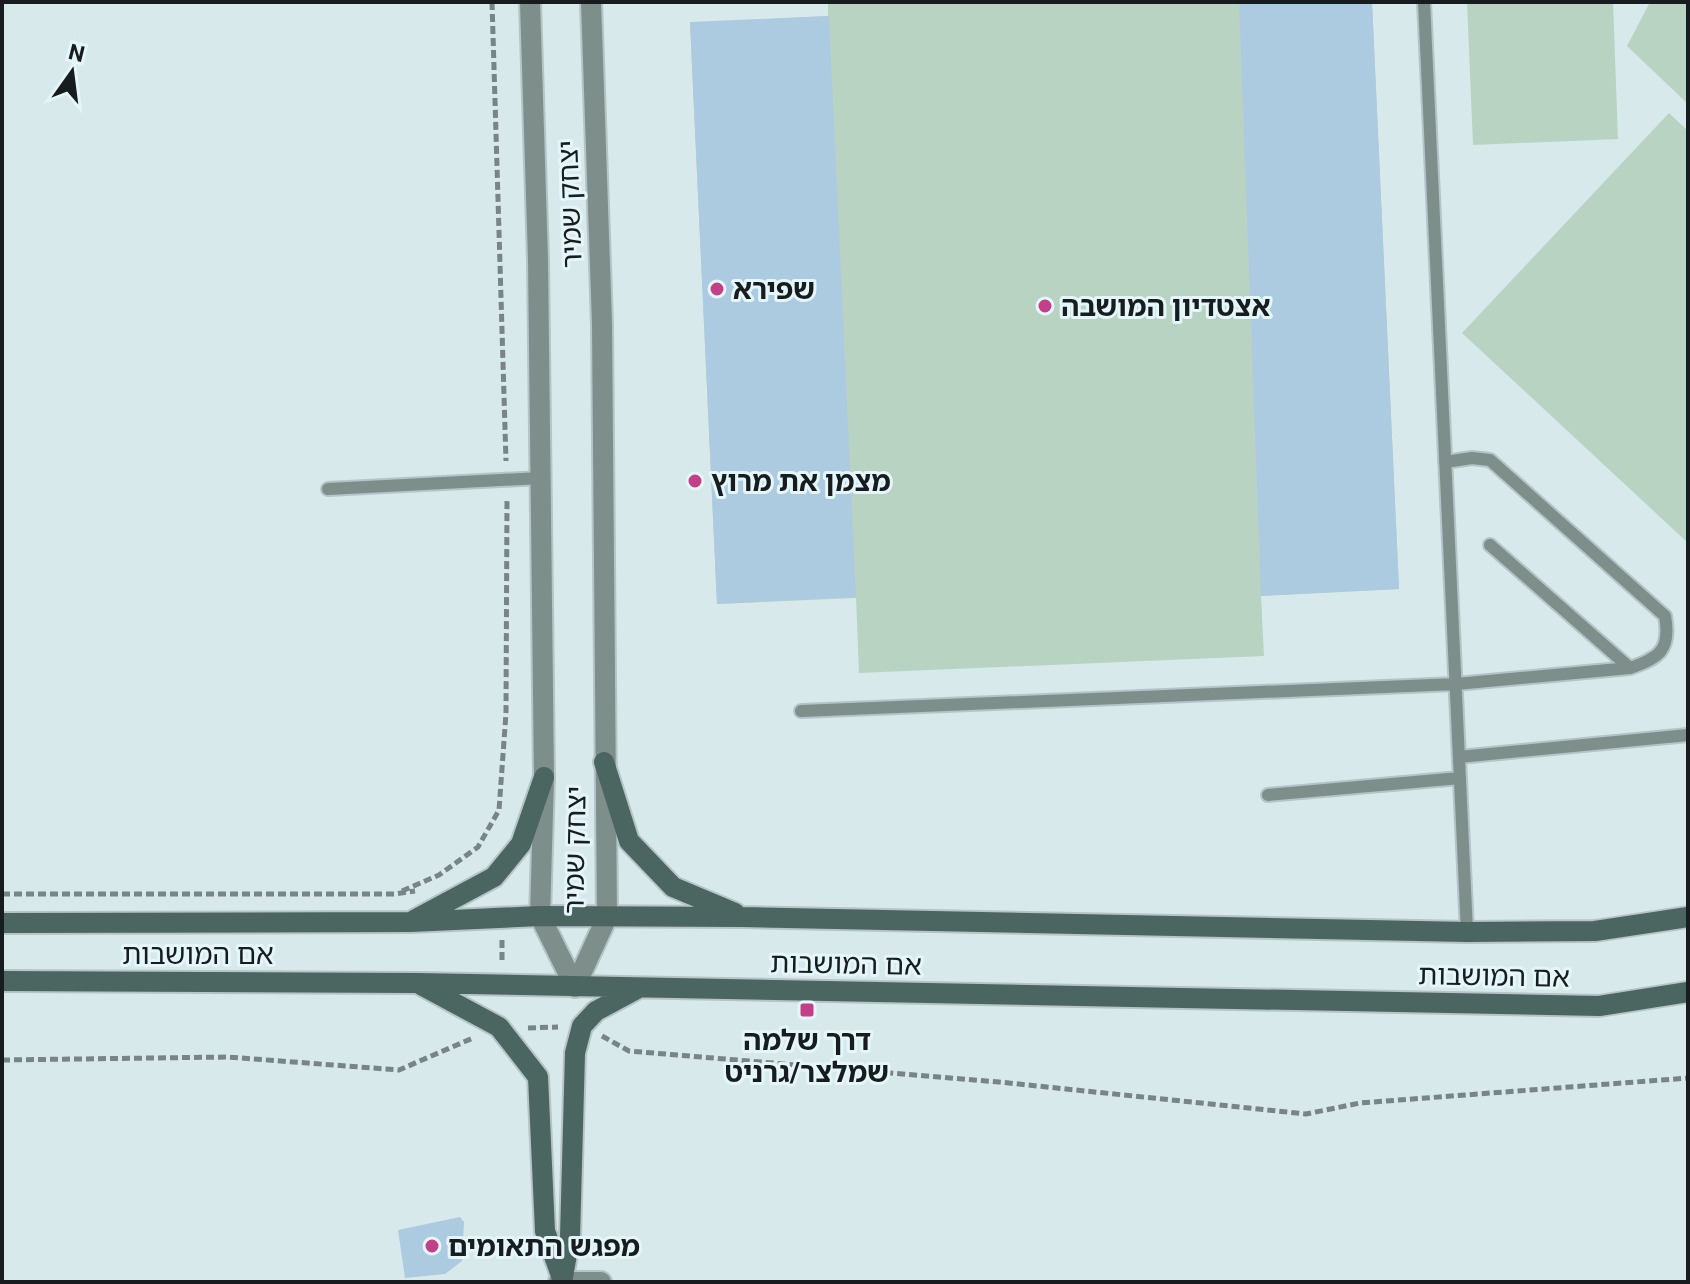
<svg xmlns="http://www.w3.org/2000/svg" width="1690" height="1284" font-family="Roboto,'Noto Sans Hebrew',sans-serif">
<style>
.green{fill:#b9d3c2}
.building{fill:#accbe1}
.lines{fill:none;stroke-linecap:round;stroke-linejoin:round}
.service-casing{stroke:#b5c4c7;stroke-width:16}
.minor-casing{stroke:#b5c4c7;stroke-width:24}
.secondary-casing{stroke:#b5c4c7;stroke-width:24}
.path{stroke:#788486;stroke-width:5;stroke-dasharray:8 4;stroke-linecap:butt}
.service{stroke:#7d8e8b;stroke-width:12}
.minor{stroke:#7d8e8b;stroke-width:20}
.secondary{stroke:#4b6561;stroke-width:20}
.poi-dot{fill:#c24088;stroke:#e5f6fa;stroke-width:3}
.labels{text-anchor:middle;dominant-baseline:central;stroke-width:6;stroke-linejoin:round;paint-order:stroke}
.street-label{font-size:28px;fill:#171d1f;stroke:#e5f6fa}
.poi-label{font-size:28px;font-weight:bold;fill:#171d1f;stroke:#e5f6fa;text-anchor:start}
</style>
<rect width="100%" height="100%" fill="#d8e9ec"/>
<path class="green" d="M828,2H1372L1399,589L1261,596L1264,656L859,673L856,598L717,604L690,23L828,16Z
M1467,2H1613L1618,139L1473,145Z
M1650,2H1688V104L1627,46Z
M1669,113L1688,131V543L1462,333Z"/>
<path class="building" d="M1239,2H1372L1399,589L1261,596Z
M829,16L856,597L717,604L690,22Z
M460,1217L464,1222L462,1261L445,1274L405,1278L398,1230Z"/>
<g class="lines">
<defs>
<path id="service" d="M1424,2L1467,932
M328,489L540,478
M1490,545L1630,668
M801,711L1456,684L1630,668C1660,658 1671,649 1665,616L1490,460L1472,458L1445,462
M1459,757L1688,735
M1268,795L1460,778"/>
<path id="minor" d="M530,2L538,259L544,777L540,916L575,987
M575,987L607,917L602,324L591,2
M559,1282H601"/>
<path id="secondary" d="M604,762L629,841L673,887L735,913
M414,920L494,877L521,844L544,777
M2,923L410,922L540,916L742,917L1467,932L1595,931L1688,917
M2,981L417,983L1599,1006L1688,992
M421,985L499,1027L538,1077L545,1231L563,1281
M563,1277L570,1237L575,1053L582,1026L596,1011L637,989"/>
</defs>
<use href="#service" class="service-casing"/>
<use href="#minor" class="minor-casing"/>
<use href="#secondary" class="secondary-casing"/>
<path class="path" d="M492,2L506,461
M402,891L439,875L478,847L499,810L506,713L507,499
M2,894H394L415,891
M502,940V962
M528,1028L558,1027
M602,1036L629,1051L999,1082L1306,1114L1360,1103L1688,1078
M2,1060L228,1057L399,1070L473,1038"/>
<use href="#service" class="service"/>
<use href="#minor" class="minor"/>
<use href="#secondary" class="secondary"/>
</g>
<g class="poi-dot">
<circle cx="717" cy="289" r="8"/>
<circle cx="1045" cy="306" r="8"/>
<circle cx="695" cy="481" r="8"/>
<rect x="799" y="1002" width="16" height="16" rx="4"/>
<circle cx="432" cy="1246" r="8"/>
</g>
<g class="labels">
<g class="street-label">
<text transform="translate(570 204) rotate(-92)">יצחק שמיר</text>
<text transform="translate(575 850) rotate(-89)">יצחק שמיר</text>
<text x="198" y="954">אם המושבות</text>
<text transform="translate(846 964) rotate(1)">אם המושבות</text>
<text transform="translate(1494 976) rotate(1)">אם המושבות</text>
</g>
<g class="poi-label">
<text x="733" y="289">שפירא</text>
<text x="1061" y="306">אצטדיון המושבה</text>
<text x="711" y="481">מצמן את מרוץ</text>
<text x="807" y="1040" text-anchor="middle">דרך שלמה<tspan x="807" dy="32">שמלצר/גרניט</tspan></text>
<text x="448" y="1246">מפגש התאומים</text>
</g>
</g>
<rect width="1690" height="1284" fill="none" stroke="#171d1f" stroke-width="8"/>
<g transform="translate(72 72) rotate(14)" stroke="#e5f6fa" stroke-width="6" paint-order="stroke">
<path d="M0-6L14 30L0 20L-14 30Z" fill="#171d1f"/>
<text y="-12" font-size="22" font-weight="bold" text-anchor="middle" fill="#171d1f">N</text>
</g>
</svg>
